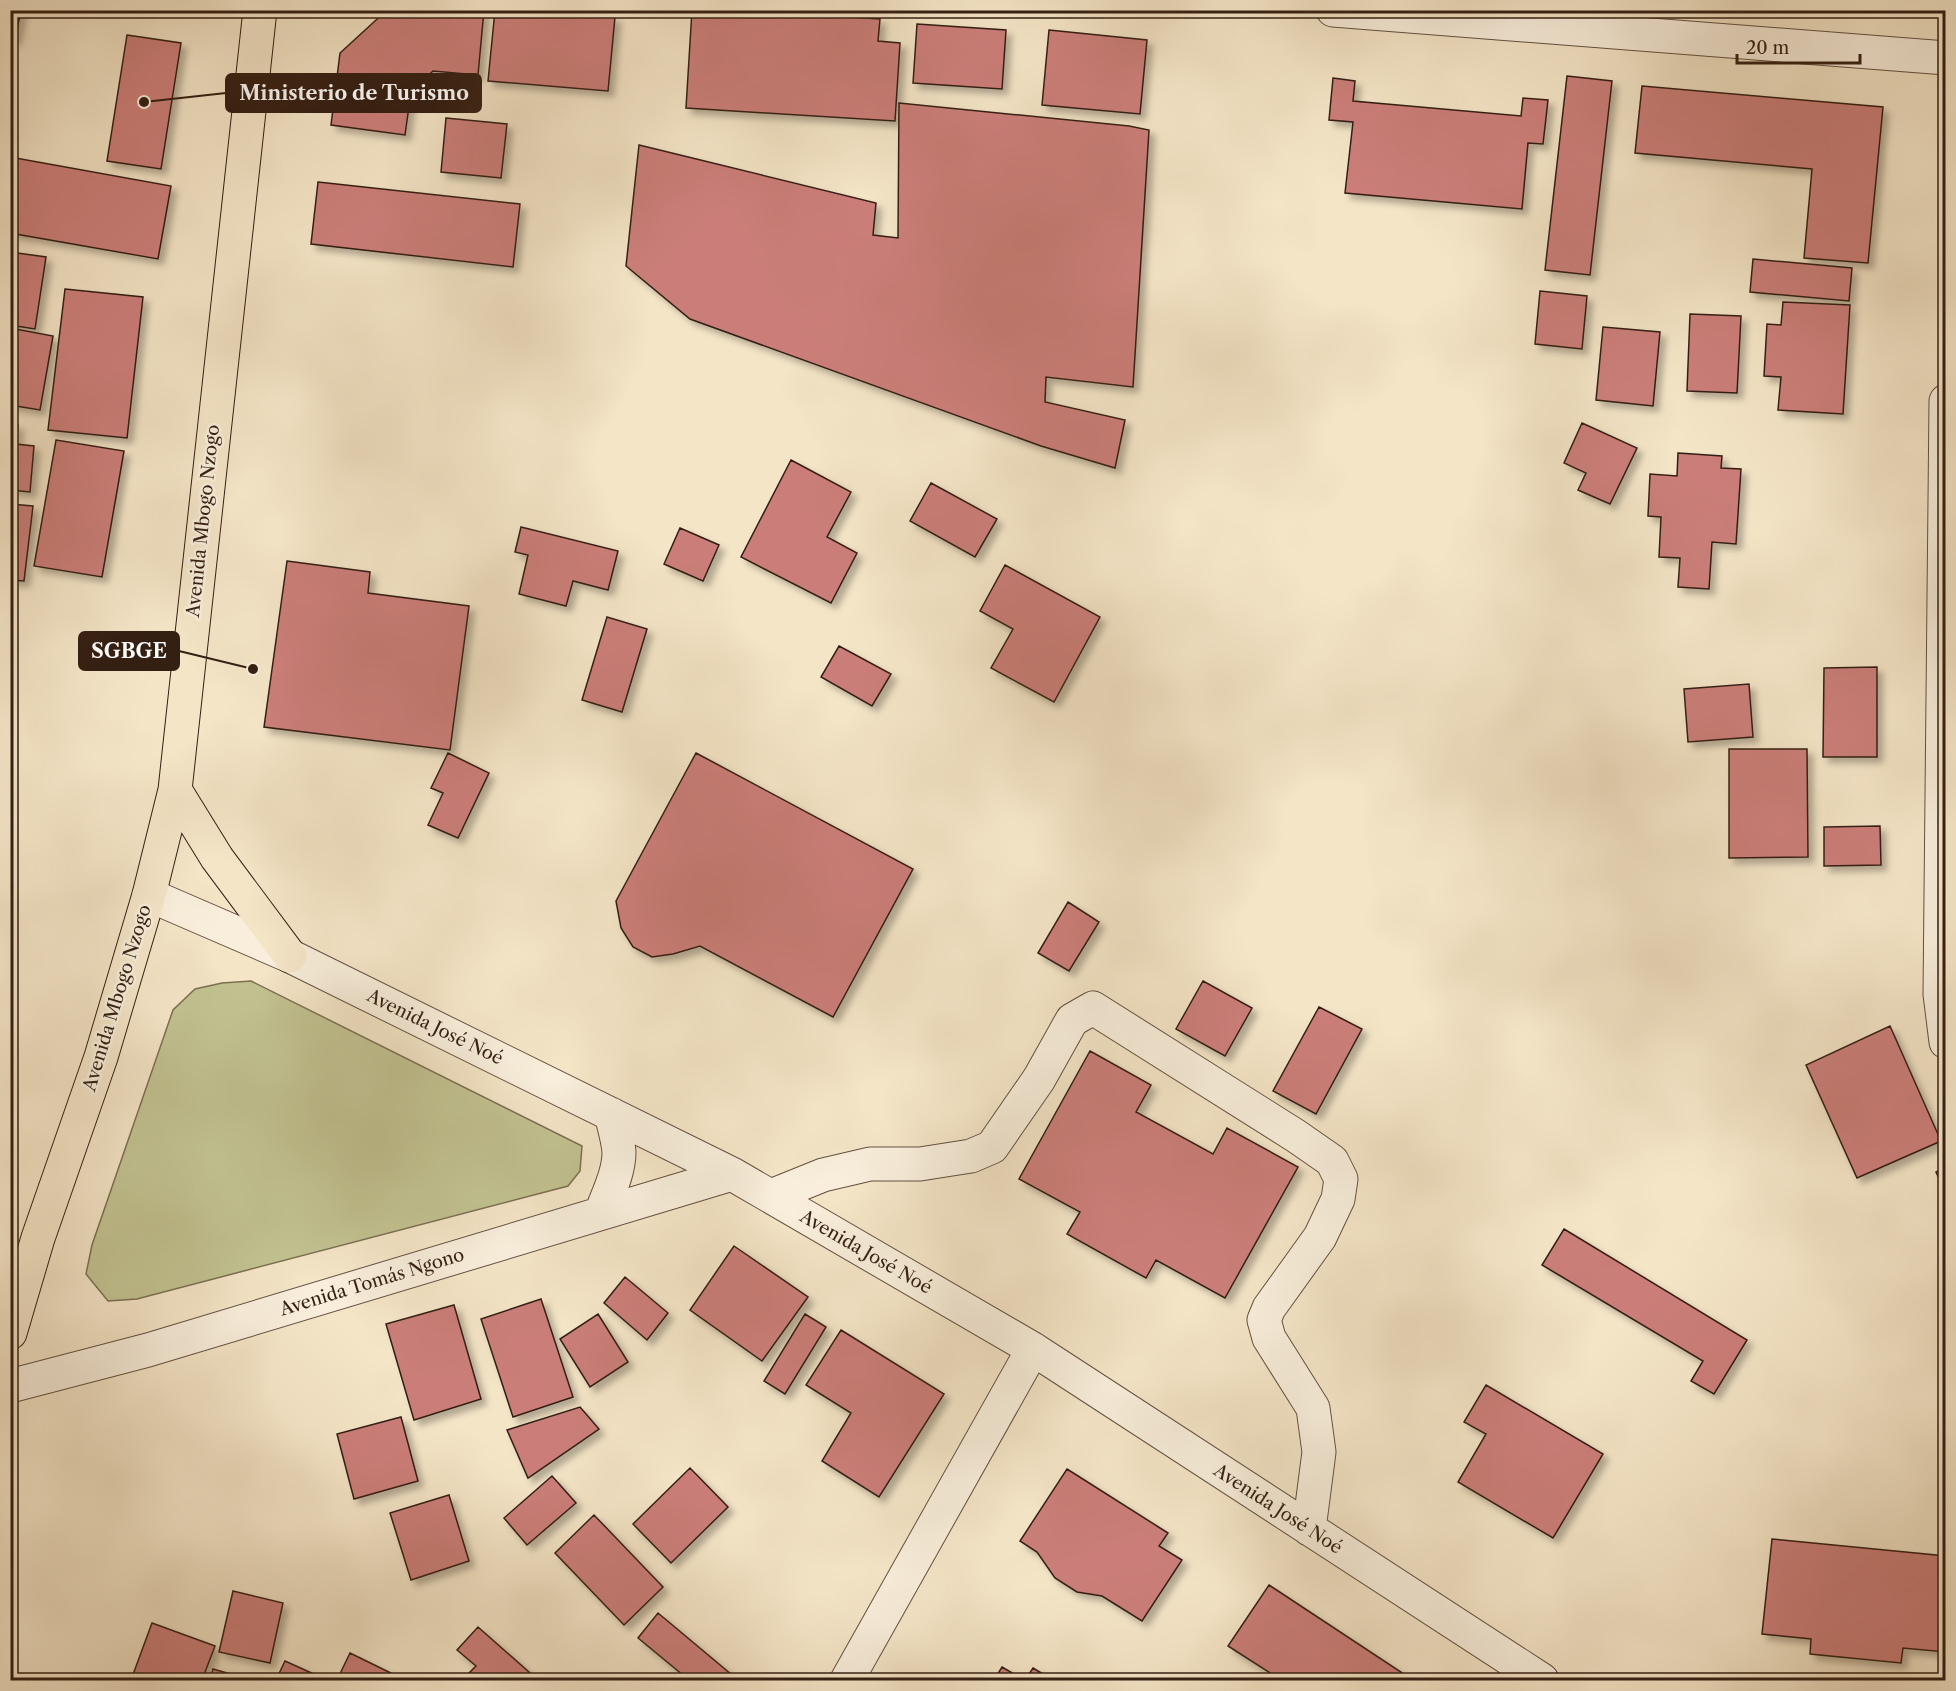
<svg xmlns="http://www.w3.org/2000/svg" width="1956" height="1691" font-family="'Libre Caslon Text',serif">
<style>
.green{fill:#c2c291;stroke:#7b7052;stroke-width:1.5}
.building{fill:#cb7e79;stroke:#341f13;stroke-width:1.5;filter:url(#shadow)}
.lines{fill:none;stroke-linecap:round;stroke-linejoin:round}
.minor-casing{stroke:#645040;stroke-width:35}
.major-casing{stroke:#341f13;stroke-width:35}
.minor{stroke:#f8eedb;stroke-width:33}
.major{stroke:#f4e5c7;stroke-width:33}
.labels{text-anchor:middle;dominant-baseline:central;stroke-width:5;stroke-linejoin:round;paint-order:stroke}
.street-label{font-size:18px;fill:#341f13;stroke:#f8eedb}
.leader{fill:none;stroke:#341f13;stroke-width:2}
.callout-dot{fill:#341f13;stroke:#f8eedb;stroke-width:2}
.callout{fill:#341f13;stroke:#341f13;stroke-width:2}
.callout-label{font-size:20px;text-anchor:middle;font-weight:bold;fill:#fff}
</style>
<defs>
<filter id="shadow"><feDropShadow dx="5.5" dy="5.5" stdDeviation="3" flood-color="#0004"/></filter>
</defs>
<rect width="100%" height="100%" fill="#f4e5c7"/>
<filter id="stains"><feTurbulence type="fractalNoise" baseFrequency=".00333" numOctaves="4"/><feColorMatrix values="0 0 0 0 .2 0 0 0 0 .09 0 0 0 0 .02 0 0 0 .5 -.17"/></filter>
<radialGradient id="worn" r=".72"><stop offset=".6" stop-color="#630" stop-opacity="0"/><stop offset="1" stop-color="#630" stop-opacity=".3"/></radialGradient>
<path class="green" d="M251,981L582,1146L580,1171L568,1186L137,1299L108,1301L86,1274L92,1245L173,1010L195,989L222,983Z"/>
<path class="building" d="M10,10H21L15,40L10,39Z
M387,10H484L478,75L433,71L411,92L405,135L331,125L340,53Z
M495,10H543L615,17L608,91L488,81Z
M692,10H741L880,19L878,41L900,43L895,121L686,108Z
M917,24L1006,30L1002,89L913,83Z
M1049,30L1147,40L1140,114L1042,105Z
M127,35L181,43L161,169L107,161Z
M1567,76L1612,81L1590,275L1545,270Z
M1333,78L1355,81L1353,101L1521,116L1523,98L1548,100L1543,144L1528,143L1522,209L1345,193L1353,122L1329,120Z
M1642,86L1883,107L1868,263L1804,258L1812,169L1635,153Z
M899,103L1129,126L1149,130L1133,387L1046,377L1045,402L1125,420L1115,468L1041,446L690,319L626,266L639,145L876,203L873,235L898,238Z
M446,118L507,124L501,178L441,172Z
M10,157L171,186L158,259L10,233Z
M318,182L520,204L513,267L311,244Z
M10,252L46,257L35,329L10,325Z
M1753,259L1852,268L1849,301L1750,292Z
M65,289L143,297L127,438L48,430Z
M1540,291L1587,296L1582,349L1535,344Z
M1783,302L1850,305L1843,414L1778,410L1781,377L1764,376L1767,324L1781,325Z
M1690,314L1741,316L1737,393L1687,391Z
M1603,327L1660,332L1653,406L1596,400Z
M10,328L53,336L40,410L10,405Z
M1582,423L1637,448L1610,504L1578,490L1586,473L1564,463Z
M10,424L18,425L16,444L34,446L30,492L10,490Z
M56,440L124,451L102,577L34,566Z
M1678,453L1722,456L1721,468L1741,469L1736,544L1712,542L1709,589L1678,587L1680,558L1659,557L1661,517L1648,516L1650,474L1677,476Z
M791,460L851,492L827,537L857,553L831,603L741,557Z
M931,483L997,519L975,557L910,521Z
M10,504L33,506L24,581L10,580Z
M521,527L618,551L608,590L573,581L566,606L519,594L528,555L515,552Z
M680,528L719,545L703,581L664,564Z
M287,561L370,572L368,593L469,606L450,750L264,727Z
M1005,565L1100,617L1054,702L991,668L1013,629L980,611Z
M607,617L647,629L622,712L582,700Z
M839,646L891,674L872,706L821,677Z
M1877,667V757H1823L1824,668Z
M1749,684L1753,737L1688,742L1684,689Z
M1729,749H1807L1808,857L1729,858Z
M448,753L489,773L458,838L428,825L443,793L431,788Z
M696,753L913,869L833,1017L700,946L673,954L652,957L633,947L621,928L616,901Z
M1880,826L1881,865L1824,866V827Z
M1068,902L1099,922L1069,971L1038,953Z
M1203,981L1252,1008L1225,1056L1176,1029Z
M1319,1007L1362,1029L1316,1114L1273,1091Z
M1890,1026L1941,1141L1857,1178L1806,1065Z
M1090,1051L1151,1085L1136,1112L1213,1154L1227,1128L1298,1167L1225,1298L1156,1260L1146,1278L1067,1234L1080,1212L1019,1179Z
M1946,1167V1193L1936,1172Z
M1564,1229L1747,1340L1714,1394L1691,1381L1703,1361L1542,1265Z
M734,1246L808,1297L762,1361L690,1310Z
M625,1277L668,1313L647,1340L604,1303Z
M541,1299L573,1397L513,1417L481,1319Z
M454,1305L481,1399L414,1420L386,1324Z
M598,1314L628,1362L590,1387L560,1339Z
M805,1314L826,1327L785,1394L764,1381Z
M841,1330L944,1394L879,1497L822,1461L851,1413L806,1385Z
M1486,1385L1603,1454L1553,1538L1458,1482L1486,1434L1464,1422Z
M580,1407L599,1429L528,1478L507,1430Z
M401,1417L418,1481L354,1499L337,1434Z
M690,1468L728,1507L671,1563L633,1524Z
M1067,1469L1168,1533L1159,1546L1182,1560L1142,1621L1102,1596L1077,1592L1055,1578L1037,1552L1020,1541Z
M552,1476L576,1503L527,1545L504,1518Z
M449,1495L469,1561L411,1580L390,1513Z
M594,1515L663,1587L624,1625L555,1553Z
M1772,1539L1946,1556V1652L1903,1648L1901,1663L1810,1654L1811,1639L1762,1634Z
M1269,1585L1413,1680H1281L1228,1646Z
M233,1591L283,1603L270,1663L219,1652Z
M658,1613L738,1680H689L638,1638Z
M152,1623L215,1646L202,1680H131Z
M478,1627L538,1680H462L476,1666L457,1650Z
M350,1653L405,1680H337Z
M285,1661L327,1680H276Z
M1002,1667L1024,1680H994Z
M1033,1668L1053,1680H1025Z
M213,1669L252,1680H210Z"/>
<g class="lines">
<defs>
<path id="minor" d="M1333,10L1946,58
M1946,401L1940,994L1946,1042
M149,895L290,956L732,1174L1033,1349L1542,1680
M771,1196L823,1175L870,1164H920L971,1156L992,1147L1039,1079L1072,1020L1093,1008L1296,1136L1332,1161L1341,1179L1338,1199L1320,1237L1269,1308L1264,1320L1269,1338L1313,1408L1319,1452L1309,1529
M601,1213C608,1194 619,1173 619,1152C618,1139 614,1127 611,1114
M10,1386L148,1350L732,1174
M847,1680L1033,1349"/>
<path id="major" d="M175,790L217,858L290,956
M10,1333L38,1238L101,1057L149,895L175,790L260,10"/>
</defs>
<use href="#minor" class="minor-casing"/>
<use href="#major" class="major-casing"/>
<use href="#minor" class="minor"/>
<use href="#major" class="major"/>
</g>
<g class="labels">
<g class="street-label">
<text transform="translate(203 521) rotate(-84)">Avenida Mbogo Nzogo</text>
<text transform="translate(117 998) rotate(-73)">Avenida Mbogo Nzogo</text>
<text transform="translate(435 1027) rotate(26)">Avenida José Noé</text>
<text transform="translate(866 1252) rotate(30)">Avenida José Noé</text>
<text transform="translate(372 1282) rotate(-17)">Avenida Tomás Ngono</text>
<text transform="translate(1278 1509) rotate(33)">Avenida José Noé</text>
</g>
</g>
<path class="leader" d="M144 102L226 93M253 669L179 651"/>
<g class="callout-dot">
<circle cx="144" cy="102" r="6"/>
<circle cx="253" cy="669" r="6"/>
</g>
<g class="callout">
<rect x="226" y="74" width="255" height="38" rx="6"/>
<rect x="79" y="632" width="100" height="38" rx="6"/>
</g>
<g class="callout-label">
<text x="354" y="100">Ministerio de Turismo</text>
<text x="129" y="658">SGBGE</text>
</g>
<rect width="1956" height="1691" fill="none" stroke="#f4e5c7" stroke-width="36"/>
<rect x="12" y="12" width="1932" height="1667" fill="none" stroke="#341f13" stroke-width="3"/>
<rect x="18" y="18" width="1920" height="1655" fill="none" stroke="#341f13" stroke-width="1.5"/>
<path d="M1737 54v9h123v-9" fill="none" stroke="#341f13" stroke-width="3"/>
<text x="1746" y="54" font-size="18" fill="#341f13" stroke="#f8eedb" stroke-width="4.5" paint-order="stroke">20 m</text>
<rect width="100%" height="100%" filter="url(#stains)"/>
<rect width="100%" height="100%" fill="url(#worn)"/>
</svg>
